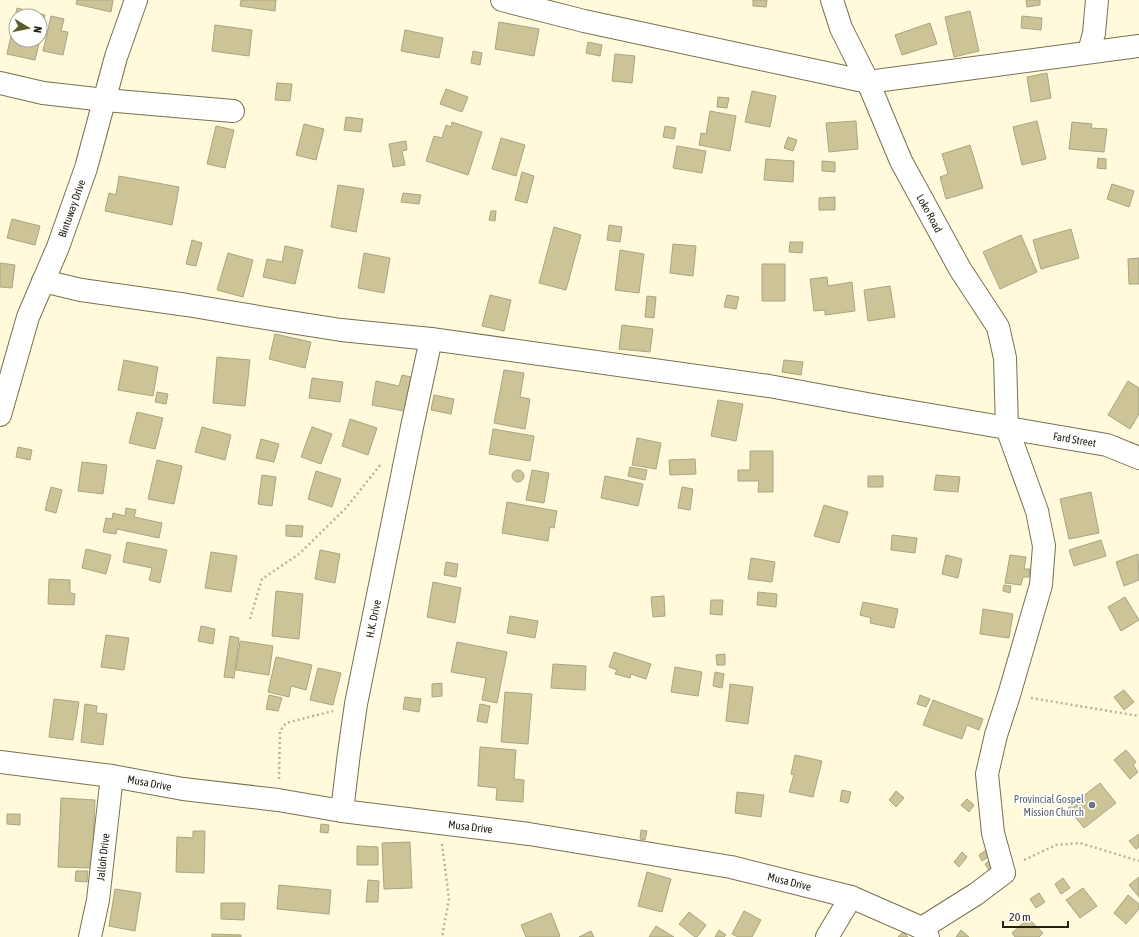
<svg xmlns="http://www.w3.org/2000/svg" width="1139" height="937" font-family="'Asap Condensed',sans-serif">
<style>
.building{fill:#ccc496;stroke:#aaa481}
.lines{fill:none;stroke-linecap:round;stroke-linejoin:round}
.street-casing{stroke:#777150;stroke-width:24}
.path{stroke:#b8b49b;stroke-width:2.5;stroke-dasharray:2 3;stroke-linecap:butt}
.street{stroke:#fff;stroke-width:22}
.worship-dot{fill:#6b7280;stroke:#fff;stroke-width:1.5}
.labels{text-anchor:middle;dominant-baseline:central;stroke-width:3.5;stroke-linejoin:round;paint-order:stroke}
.street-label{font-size:11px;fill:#242113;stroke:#fff}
.worship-label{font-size:11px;fill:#5b616d;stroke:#fff;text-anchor:end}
</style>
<rect width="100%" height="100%" fill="#fffadc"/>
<path class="building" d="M77,0H113L111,12L76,4Z
M241,0H276L275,11L240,6Z
M753,0H767L766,7L753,6Z
M1026,0H1040V5L1027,7Z
M17,8L45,15L40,39V16H16V40H40L35,60L7,54Z
M970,11L979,51L954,57L945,17Z
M51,16L64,19L61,31L68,32L63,55L43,51Z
M1022,16L1042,18L1041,30L1021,28Z
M499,22L539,29L534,56L495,49Z
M930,23L937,44L902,55L895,35Z
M215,25L252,30L249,56L212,51Z
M405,30L443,38L439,58L401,51Z
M588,42L602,45L600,56L586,53Z
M473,51L482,53L480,65L471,63Z
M615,54L635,56L632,83L612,81Z
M1047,73L1051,98L1031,102L1027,77Z
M277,83L292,84L290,101L275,100Z
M446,89L468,97L462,112L440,104Z
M752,91L776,96L770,127L745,122Z
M718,97L729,98L727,108L717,107Z
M710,111L736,116L730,151L699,145L701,133L706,134Z
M346,117L363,119L361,132L344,130Z
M856,121L858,149L829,152L826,123Z
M1037,121L1046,159L1022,165L1013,127Z
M452,122L482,132L468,175L426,161L434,136L442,138L446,125L451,127Z
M1072,122L1092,124L1091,128L1107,129L1104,152L1069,149Z
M304,124L324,129L316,160L296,155Z
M216,126L234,130L225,168L207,164Z
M665,126L676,128L674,139L663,137Z
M788,137L797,140L793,151L784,148Z
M501,138L525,145L516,176L492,169Z
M406,141L407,150L402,151L405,165L393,167L389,144Z
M970,145L983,188L946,199L940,177L948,174L942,154Z
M677,146L706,151L702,173L673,168Z
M1098,158L1106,159V169L1097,168Z
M766,159L794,161L793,182L764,180Z
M822,161L835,162V172L822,171Z
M522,172L534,176L527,203L515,200Z
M119,176L179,187L172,225L105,211L109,193L116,195Z
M1112,184L1134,191L1129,207L1107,199Z
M338,185L364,189L356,232L331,227Z
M403,193L421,195L419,204L401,202Z
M835,197V210H819V198Z
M491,211H496L495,221L489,220Z
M12,219L40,226L35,245L7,238Z
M609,225L622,227L620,242L607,240Z
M554,227L581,235L566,290L539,283Z
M1071,229L1079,258L1041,269L1033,240Z
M1021,235L1037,272L1000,289L983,252Z
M192,240L202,243L196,266L186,264Z
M790,242H803L802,253L789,252Z
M673,244L696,246L693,276L670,273Z
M285,246L303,250L295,284L263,277L267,259L282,262Z
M620,250L644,254L639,293L615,290Z
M228,253L253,260L243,297L217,290Z
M364,253L390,258L384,293L358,288Z
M1139,258V284H1129L1128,259Z
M0,263L15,265L12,288L0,287Z
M762,264H785V301H762Z
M827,277L828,286L852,282L855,311L825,315V310L814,311L810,279Z
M890,286L895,317L868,321L864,290Z
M490,295L511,300L504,331L482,326Z
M727,295L739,297L736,309L724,307Z
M647,296L656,297L654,318L645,317Z
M622,325L653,329L650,352L619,349Z
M275,334L311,342L305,368L269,359Z
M217,357L250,360L245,406L213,403Z
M124,360L158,367L153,396L118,390Z
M784,360L803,362L801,375L782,372Z
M504,370L524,373L520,397L530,399L525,429L494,423Z
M402,375L411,377L404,411L372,405L376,381L399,386Z
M312,378L343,382L340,402L309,398Z
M1128,381L1139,388V414L1130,429L1108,415Z
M157,392L168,394L166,404L155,402Z
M434,395L454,399L451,414L431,410Z
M718,400L743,404L736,441L711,436Z
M137,412L163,418L155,449L129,443Z
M350,419L377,428L368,455L342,446Z
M202,427L231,435L225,460L195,452Z
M312,427L332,434L321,464L301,457Z
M493,429L534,436L530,461L489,454Z
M637,438L661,443L656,469L632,465Z
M261,439L279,444L274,462L256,458Z
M18,447L32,450L30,460L16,457Z
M750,451H773V492H758L759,481H738V470H750Z
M695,459L696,474L670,475L669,460Z
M157,460L182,466L174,504L148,499Z
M82,462L107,465L103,494L78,491Z
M630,467L647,470L645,480L628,476Z
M512 476a6 6 0 1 1 12 0a6 6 0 1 1-12 0Z
M532,470L549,473L544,503L526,500Z
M316,471L341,479L332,507L308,499Z
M262,475L276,477L272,506L258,504Z
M936,475L960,477L958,492L934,490Z
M605,476L643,484L638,506L601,498Z
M868,476H883V487H868Z
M51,487L62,490L56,513L45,510Z
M682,487L693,489L690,510L678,508Z
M1091,492L1099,533L1069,539L1060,499Z
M507,502L557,511L554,528L550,527L548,541L502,533Z
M824,505L848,512L839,543L814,536Z
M126,508L136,510L134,517L162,523L159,538L117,529L116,534L103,532L106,518L112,519L113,513L125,516Z
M286,525L303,526L302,537L286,536Z
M892,535L917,538L915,553L891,550Z
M1101,540L1106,556L1074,566L1069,550Z
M127,542L167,550L160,583L149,580L152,568L123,562Z
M86,549L111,555L106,574L82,568Z
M320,550L340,554L335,583L315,579Z
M211,552L237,556L231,592L205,588Z
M1138,554L1139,580L1124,586L1116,562Z
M946,555L962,559L958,578L942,574Z
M1010,555L1026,557L1024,569H1030L1029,577H1023L1021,585L1005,583Z
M751,558L775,562L772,582L748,579Z
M446,562L458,564L456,577L444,575Z
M49,579L70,580V593L75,594L74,605L48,604Z
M433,582L461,588L455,623L427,617Z
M1004,585L1011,586L1010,593L1003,591Z
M276,591L303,594L299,639L272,636Z
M758,592L777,594L776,607L757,605Z
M664,596L665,616L653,617L651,597Z
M1125,597L1139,620L1121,631L1108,607Z
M711,600H723L722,615L710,614Z
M863,602L898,609L894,628L870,623L871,618L860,615Z
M983,609L1013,614L1009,638L980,634Z
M510,616L538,621L535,638L507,633Z
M201,626L215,629L213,644L198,641Z
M106,635L129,638L124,670L101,667Z
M230,636L239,638L234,678L224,677Z
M240,641L273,646L269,675L236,670Z
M457,642L507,652L497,703L482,700L486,678L451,672Z
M614,652L651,664L646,679L631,674L630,678L615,674L617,670L609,667Z
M725,654V665H717L716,655Z
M276,657L312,665L306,690L291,686L289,697L268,692Z
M553,664L586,666L585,690L551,688Z
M675,667L702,672L698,696L671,692Z
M318,668L341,673L333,705L310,700Z
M715,672L724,674L722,688L713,686Z
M442,683V696L432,697V684Z
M730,684L753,687L748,724L726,721Z
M1124,690L1134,702L1124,710L1114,697Z
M505,692L532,694L528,744L501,742Z
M269,695L282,698L278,711L266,709Z
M920,695L930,699L926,707L917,704Z
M405,697L421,699L419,712L403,709Z
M54,699L79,702L73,740L49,737Z
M933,700L983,719L979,730L967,725L962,739L923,725Z
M85,704L97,706L96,713L107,714L103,745L81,742Z
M480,704L490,706L487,723L477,721Z
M480,747L516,750L514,779L524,780L523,802L496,800L497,788L478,786Z
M1126,750L1136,762L1133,765L1138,772L1130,779L1114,760Z
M795,755L822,761L813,797L789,792L794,775L791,774Z
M1100,783L1116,803L1084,828L1068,808Z
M842,790L851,792L848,803L840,801Z
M896,791L904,798L896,807L889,800Z
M737,792L764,795L761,817L735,813Z
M61,798L95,800L92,868L58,867Z
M967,799L974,805L969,812L961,805Z
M7,814H20V825L7,824Z
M321,824L329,825L328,833L320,832Z
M641,830L647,831L645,840L640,839Z
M193,831H205L204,873L176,872L177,837L193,838Z
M1139,834V847L1136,849L1129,841Z
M410,842L412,888L384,889L382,843Z
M357,846L378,847V865H357Z
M986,850L990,856L982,861L979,855Z
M962,852L967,857L959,867L954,862Z
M992,859L998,868L991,873L985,864Z
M76,871H88L87,882L75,881Z
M647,872L671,879L662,912L638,906Z
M1139,877V897L1129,885Z
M1063,878L1070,888L1061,894L1055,884Z
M368,880L379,881L378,902H366Z
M279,885L331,890L329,914L277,909Z
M1083,888L1097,906L1080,918L1066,900Z
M115,889L141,893L135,931L109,926Z
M1039,893L1045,902L1036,908L1030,899Z
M1128,895L1139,904V909L1126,924L1114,913Z
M221,903H245L244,920L221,919Z
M744,911L761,920L752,937H738L732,934Z
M689,912L706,925L697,937H695L679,924Z
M551,913L560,936L558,937H526L521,925Z
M1028,918L1043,933L1039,937H1015L1012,933Z
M656,926L674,937H649Z
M719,930L726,935L724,937H715Z
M961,930L969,937H956Z
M591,931L594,937H579Z
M903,932L908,937H898Z
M212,934L241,935V937H212Z"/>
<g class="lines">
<defs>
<g id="street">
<path d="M502,0L584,21L868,82L1139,46"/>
<path id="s1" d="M832,0L841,28L868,82L901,161L960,269L998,327L1005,358L1007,428L1037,511L1044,546L1041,585L1009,695L996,735L987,774L993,833L1004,873L976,894L922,928"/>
<path d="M1089,52L1094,33L1097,0"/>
<path d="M0,83L43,93L105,100L233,111"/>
<path id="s2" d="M43,281L81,290L187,305L271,319L341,330L431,339L769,386L878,406L1107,445L1139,458"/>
<path id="s3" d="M0,415L28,317L58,247L86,168L116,57L136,0"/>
<path id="s4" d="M0,762L112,776L183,789L278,800L342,811L529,834L731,867L851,897L922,928L928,937"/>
<path id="s5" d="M342,811L349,753L356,704L412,427L431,339"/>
<path id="s6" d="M90,937L98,900L112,776"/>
<path d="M827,937L851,897"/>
</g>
</defs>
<use href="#street" class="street-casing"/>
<path class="path" d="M250,619L262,579L299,554L346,508L381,464
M1031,698L1139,716
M279,779L280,731L286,723L333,711
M442,844L449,899L442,937
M1024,860L1056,845L1080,843L1139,861"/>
<use href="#street" class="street"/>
</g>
<circle class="worship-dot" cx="1092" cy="805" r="4"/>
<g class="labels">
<g class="street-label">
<text stroke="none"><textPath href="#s3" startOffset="219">Bintuway Drive</textPath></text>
<text stroke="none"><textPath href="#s1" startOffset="235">Loko Road</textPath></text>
<text stroke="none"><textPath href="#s2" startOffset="1044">Fard Street</textPath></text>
<text stroke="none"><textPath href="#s5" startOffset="195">H.K. Drive</textPath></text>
<text stroke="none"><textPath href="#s4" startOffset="151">Musa Drive</textPath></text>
<text stroke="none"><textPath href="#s4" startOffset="475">Musa Drive</textPath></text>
<text stroke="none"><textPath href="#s6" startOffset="81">Jalloh Drive</textPath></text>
<text stroke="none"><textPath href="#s4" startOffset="799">Musa Drive</textPath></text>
</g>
<g class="worship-label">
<text x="1084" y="799">Provincial Gospel<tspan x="1084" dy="13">Mission Church</tspan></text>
</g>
</g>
<g transform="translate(28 28) rotate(100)"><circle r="19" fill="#ffffff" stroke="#a7a6a1"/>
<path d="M0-3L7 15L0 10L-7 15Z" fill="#5b5e2b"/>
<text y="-6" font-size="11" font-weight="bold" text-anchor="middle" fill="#242113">N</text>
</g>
<path d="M1003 921v6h65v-6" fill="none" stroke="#242113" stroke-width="2"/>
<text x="1009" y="921" font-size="12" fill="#242113" stroke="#ffffff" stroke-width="3" paint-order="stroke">20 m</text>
</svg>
